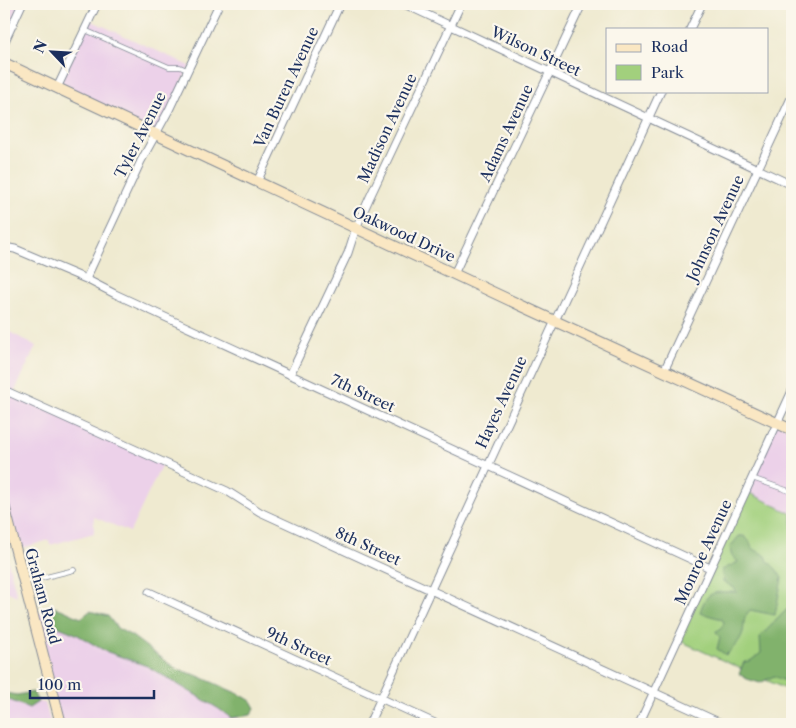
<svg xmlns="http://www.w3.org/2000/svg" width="796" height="728" font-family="'Libre Caslon Text',serif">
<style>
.built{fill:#ecd1e9}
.green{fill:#a2d07d;stroke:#5e806e}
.forest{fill:#81b26c;stroke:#4e7065}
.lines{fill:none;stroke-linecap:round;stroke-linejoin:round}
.lane-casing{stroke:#858c97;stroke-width:5.5}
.street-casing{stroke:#858c97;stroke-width:9}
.secondary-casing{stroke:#858c97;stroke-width:12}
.lane{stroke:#fff;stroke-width:4}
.street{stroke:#fff;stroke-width:7}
.secondary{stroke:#fae7c3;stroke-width:10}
.labels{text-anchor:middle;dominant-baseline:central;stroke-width:4.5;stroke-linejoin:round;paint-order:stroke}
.street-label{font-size:15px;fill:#1b2f5e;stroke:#fbf7ec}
</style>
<rect width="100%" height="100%" fill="#fbf7ec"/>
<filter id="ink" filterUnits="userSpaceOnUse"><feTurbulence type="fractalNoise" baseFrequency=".02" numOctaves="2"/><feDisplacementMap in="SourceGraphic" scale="10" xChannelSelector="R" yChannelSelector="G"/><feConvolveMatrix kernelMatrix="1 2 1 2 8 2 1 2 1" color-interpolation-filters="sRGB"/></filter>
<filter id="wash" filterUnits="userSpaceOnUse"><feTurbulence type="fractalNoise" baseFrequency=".0096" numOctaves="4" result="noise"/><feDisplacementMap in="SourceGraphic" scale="20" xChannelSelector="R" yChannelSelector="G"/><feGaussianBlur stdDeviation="1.12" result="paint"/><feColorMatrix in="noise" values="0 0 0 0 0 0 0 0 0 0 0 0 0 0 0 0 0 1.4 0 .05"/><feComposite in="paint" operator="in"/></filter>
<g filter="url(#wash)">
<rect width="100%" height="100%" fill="#efead0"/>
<path class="built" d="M4,4H22L4,43Z
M90,20L190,66L156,133L57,88Z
M4,329L36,346L14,393L163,462L130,532L94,517V533L50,545L49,540L16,550L4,505Z
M777,423L792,430V514L746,491Z
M4,546L17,596L4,590Z
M31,609L243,705L235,724H61Z
M4,698L29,707L38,702L45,703L51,724H4Z"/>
<path class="green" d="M746,491L792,514V692L678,640Z"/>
<path class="forest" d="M739,536H744L750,542L752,548L766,556L768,561L776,569L782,578L775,615L750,610C742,619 745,622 743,632C740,642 733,648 726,655L717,649L720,637L717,634L716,631L720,630L724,623L722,619L700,613C706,589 716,592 737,592L734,588L723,581L722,570L738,562L731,554L730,547Z
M47,606L61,609L81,618L90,611L108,616L117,628L132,636L176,669L196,675L243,696L251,701L255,708L251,715L231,718L219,709L147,666L105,651L76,634L49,623Z
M787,609L792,626V692L789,683L774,676L760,683L747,679L739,674L744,662L750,661L761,653L760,637Z
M33,692L38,702L29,708L4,698V693L17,695Z"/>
</g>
<g filter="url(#ink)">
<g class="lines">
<defs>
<path id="lane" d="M85,30L169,67H180L187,70
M752,478L792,492
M26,582L74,570"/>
<path id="street" d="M404,4L792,185
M690,29L702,4
M4,43L22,4
M57,88L97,4
M257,182L340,4
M4,247L15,249L86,279L115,294L710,568
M454,274L582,4
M86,279L141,161L169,110L219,4
M664,371L792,96
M290,375L348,253L356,228L369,199L461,4
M4,390L227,491L260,512L723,724
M149,592L437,724
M369,724L661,91
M639,724L792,391"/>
<path id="secondary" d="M4,63L520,305L792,430
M4,505L61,724"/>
</defs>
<use href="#lane" class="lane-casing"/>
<use href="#street" class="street-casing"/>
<use href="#secondary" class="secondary-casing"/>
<use href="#lane" class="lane"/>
<use href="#street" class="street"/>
<use href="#secondary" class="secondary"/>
</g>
</g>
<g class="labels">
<g class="street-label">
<text transform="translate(536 51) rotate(25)">Wilson Street</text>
<text transform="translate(286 87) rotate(-65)">Van Buren Avenue</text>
<text transform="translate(387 128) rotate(-65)">Madison Avenue</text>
<text transform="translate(506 133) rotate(-65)">Adams Avenue</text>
<text transform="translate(140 135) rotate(-63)">Tyler Avenue</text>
<text transform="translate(715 228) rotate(-65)">Johnson Avenue</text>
<text transform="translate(404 234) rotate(25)">Oakwood Drive</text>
<text transform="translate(363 393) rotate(25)">7th Street</text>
<text transform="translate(501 402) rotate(-65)">Hayes Avenue</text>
<text transform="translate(368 546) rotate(25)">8th Street</text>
<text transform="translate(703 552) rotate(-65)">Monroe Avenue</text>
<text transform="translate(43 596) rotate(75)">Graham Road</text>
<text transform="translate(299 646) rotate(25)">9th Street</text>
</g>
</g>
<rect width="796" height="728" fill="none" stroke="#fbf7ec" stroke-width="20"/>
<rect x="606" y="28" width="162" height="65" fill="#fbf7ec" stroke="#a1a7b3"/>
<rect x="616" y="44" width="25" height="8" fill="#fae7c3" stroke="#a1a7b3"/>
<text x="651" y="52" font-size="15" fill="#1b2f5e">Road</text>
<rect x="616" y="65" width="25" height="15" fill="#a2d07d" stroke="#a1a7b3"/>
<text x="651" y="78" font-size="15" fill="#1b2f5e">Park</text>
<g transform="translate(52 52) rotate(295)" stroke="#fbf7ec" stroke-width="4" paint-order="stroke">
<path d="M0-4L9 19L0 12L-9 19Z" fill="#1b2f5e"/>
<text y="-8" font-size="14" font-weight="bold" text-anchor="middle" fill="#1b2f5e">N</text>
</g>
<path d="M30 690v8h124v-8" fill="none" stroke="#1b2f5e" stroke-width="2.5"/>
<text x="38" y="690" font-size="15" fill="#1b2f5e" stroke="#fbf7ec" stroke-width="4" paint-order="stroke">100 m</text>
</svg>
